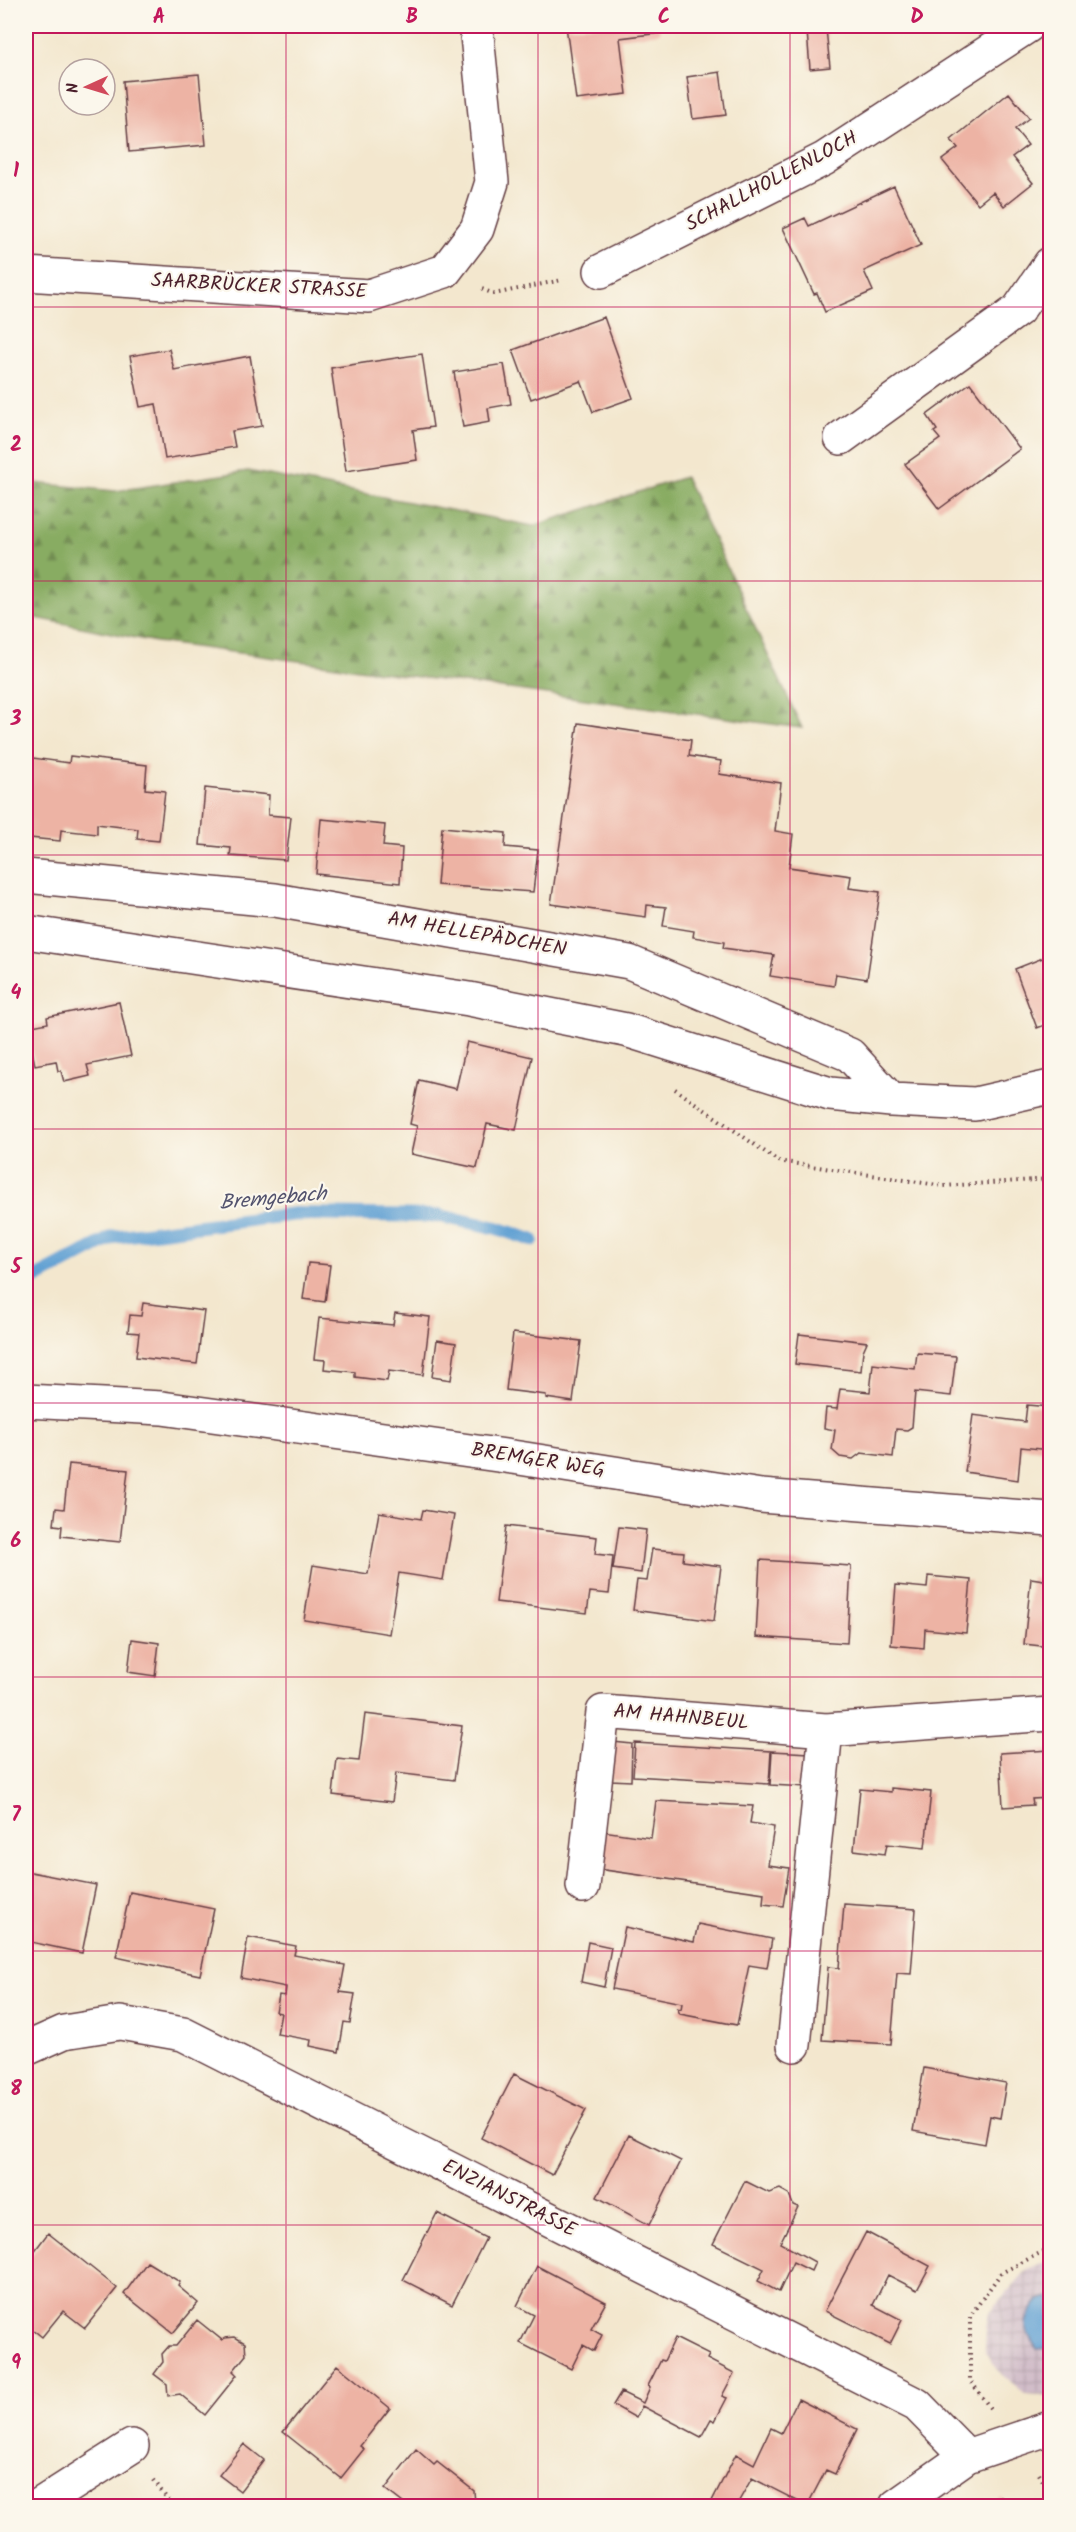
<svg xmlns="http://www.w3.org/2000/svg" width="1076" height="2532" font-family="Kalam,sans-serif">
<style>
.industrial{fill:url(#industrial-grid)}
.forest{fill:url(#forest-firs);stroke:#696646;stroke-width:1.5}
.water{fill:#61a0d3;stroke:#56607f;stroke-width:1.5}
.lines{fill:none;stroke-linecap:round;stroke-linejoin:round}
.stream{stroke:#61a0d3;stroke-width:14}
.building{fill:#edb3a4}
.minor-casing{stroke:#633d43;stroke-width:36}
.path{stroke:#633d43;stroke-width:4;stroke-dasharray:1.5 4.5;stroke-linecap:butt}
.minor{stroke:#fff;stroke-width:33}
.grid{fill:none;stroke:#c2185b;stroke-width:1.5;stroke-opacity:0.55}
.labels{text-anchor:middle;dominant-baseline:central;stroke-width:4.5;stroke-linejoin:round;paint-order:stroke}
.street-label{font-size:20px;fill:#4a1f2b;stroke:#fbf7ec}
.water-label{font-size:21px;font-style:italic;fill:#53536e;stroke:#fbf7ec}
.neatline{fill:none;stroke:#c2185b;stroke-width:2}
.grid-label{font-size:20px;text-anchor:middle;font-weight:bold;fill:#c2185b}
</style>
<defs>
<pattern id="industrial-grid" width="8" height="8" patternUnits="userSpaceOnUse" patternTransform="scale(1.5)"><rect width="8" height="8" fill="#d1bdc9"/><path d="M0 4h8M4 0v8" fill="none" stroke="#b5a2ad"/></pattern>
<pattern id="forest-firs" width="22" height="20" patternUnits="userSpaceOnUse" patternTransform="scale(1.5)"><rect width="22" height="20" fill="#88ac62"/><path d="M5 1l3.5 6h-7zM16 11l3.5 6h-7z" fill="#718b51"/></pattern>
</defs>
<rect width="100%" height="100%" fill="#fbf7ec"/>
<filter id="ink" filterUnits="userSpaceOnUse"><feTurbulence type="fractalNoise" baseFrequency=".0167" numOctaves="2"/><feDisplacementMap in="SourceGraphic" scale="12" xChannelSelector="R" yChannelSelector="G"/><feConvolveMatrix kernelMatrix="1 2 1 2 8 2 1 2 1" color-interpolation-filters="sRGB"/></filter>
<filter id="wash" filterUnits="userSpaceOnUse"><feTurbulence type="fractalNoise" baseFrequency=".008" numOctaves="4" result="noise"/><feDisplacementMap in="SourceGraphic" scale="24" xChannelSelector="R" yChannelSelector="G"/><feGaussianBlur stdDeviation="1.35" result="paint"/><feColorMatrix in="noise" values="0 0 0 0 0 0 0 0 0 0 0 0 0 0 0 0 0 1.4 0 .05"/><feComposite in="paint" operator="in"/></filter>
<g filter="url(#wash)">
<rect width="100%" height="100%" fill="#f3e7ce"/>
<path class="industrial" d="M1050,2260V2396L1026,2394L1001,2374L985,2351L986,2328L989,2313L1026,2271Z"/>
<path class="forest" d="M248,471L533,526L685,477L802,728L156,642L26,616V482L115,491Z"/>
<path class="water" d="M1050,2297V2348L1037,2349C1021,2326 1023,2321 1039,2300Z"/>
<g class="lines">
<path class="stream" d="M26,1283L113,1237L296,1214L440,1216L497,1228L532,1240"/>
</g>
<g id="blocks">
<path class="building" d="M566,26H659L660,33L620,38L627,94L576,100Z
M826,29L830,67L810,69L807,31Z
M720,72L726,115L693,119L687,77Z
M199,74L206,145L129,152L123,81Z
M1009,93L1029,118L1015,129L1028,145L1012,157L1033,183L1004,206L993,192L978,204L942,160L958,148L951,140Z
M894,186L921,245L864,271L873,291L825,312L817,293L814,294L783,228L805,218L809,226Z
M604,317L633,398L593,412L581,381L531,399L513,350Z
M169,349L174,370L250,356L262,426L232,431L235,447L165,459L156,404L140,407L130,356Z
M422,354L433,427L413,430L417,460L346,471L331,368Z
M504,364L511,404L488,408L490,422L463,427L454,372Z
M970,383L1020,449L939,509L905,464L940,439L934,432L937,430L927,415Z
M578,723L691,740L689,756L721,761L719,774L781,783L775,831L793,834L789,867L851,876L849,888L880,892L867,979L836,974L834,986L770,976L774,955L723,948L724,942L693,937L694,931L663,926L666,907L647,905L646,917L551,904Z
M70,756L147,765L145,789L165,791L159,841L137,839L138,829L97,824V834L61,830L60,841L30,838V832L26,831V757L69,763Z
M205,788L269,795L268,815L291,817L286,860L230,856L231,848L200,845Z
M321,819L385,825L383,846L402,848L400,883L316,874Z
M442,827L506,833L505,847L538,850L533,892L437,885Z
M1050,955V1023L1037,1028L1015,969Z
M119,1002L131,1056L87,1065L90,1076L64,1082L61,1071H58L56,1061L35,1065L27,1027L48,1023L47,1017Z
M467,1042L532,1057L516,1130L487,1124L477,1168L411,1154L417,1126L410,1124L419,1080L456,1089Z
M308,1263L330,1265L325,1302L303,1299Z
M143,1303L204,1311L197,1364L136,1357L139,1333L128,1332L130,1315L141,1316Z
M395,1313L430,1317L423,1375L389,1371L387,1381L355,1377V1372L324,1369L325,1360L314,1359L319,1318L393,1325Z
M513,1333L581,1341L573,1402L546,1398V1395L506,1390Z
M799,1334L867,1342L863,1351L861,1371L795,1364Z
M437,1340L456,1343L451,1380L432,1377Z
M917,1353L956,1356L951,1396L915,1392L912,1427L907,1430L896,1429L893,1457L861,1453L853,1459L840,1457L832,1450L835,1430L824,1428L826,1408L837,1409L840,1389L870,1392L873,1364L915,1369Z
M1027,1405L1050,1407V1450L1021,1447L1018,1480L965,1472L973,1415L1025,1422Z
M69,1464L128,1470L120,1542L61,1536L62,1526L54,1525L56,1508L64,1509Z
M423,1510L454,1515L443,1580L399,1573L389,1634L304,1620L313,1565L368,1574L379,1512L421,1519Z
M506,1526L597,1537L595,1554L613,1556L609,1594L590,1592L587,1613L496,1602Z
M619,1527L646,1530L641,1573L613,1569Z
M652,1549L684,1552L683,1561L721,1566L714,1621L633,1610L637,1580L647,1581Z
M760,1560L851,1566L847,1643L756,1637Z
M928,1576L971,1580L966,1633L925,1629L924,1648L891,1645L896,1585L927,1588Z
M1031,1578L1050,1581V1647L1024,1644Z
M132,1639L159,1643L155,1676L128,1672Z
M365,1714L462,1726L454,1780L396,1773L392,1802L333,1795L337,1759L359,1761Z
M613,1742L632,1744L631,1781L611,1780Z
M635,1743L771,1751L769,1784L633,1776Z
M1050,1750V1798L1032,1799L1033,1805L1003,1807L1000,1753Z
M772,1751L810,1753L808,1787L770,1785Z
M891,1788L931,1792L925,1848L887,1844L885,1854L854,1850L860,1789L891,1792Z
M656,1801L753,1806L750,1823L774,1827L768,1865L789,1868L783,1906L763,1904L764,1893L598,1869L603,1831L651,1838Z
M26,1871L96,1885L82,1953L26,1941Z
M130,1892L214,1909L200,1975L116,1957Z
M844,1904L916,1909L911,1974L897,1973L891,2044L822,2040L828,1967L839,1968Z
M698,1924L772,1939L767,1968L749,1965L737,2025L680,2014L677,2008L681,2009L682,2003L612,1989L625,1927L694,1942Z
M248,1937L296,1946L294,1955L345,1965L340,1992L355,1994L350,2023L344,2022L339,2052L310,2046L311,2040L277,2034L281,2013L276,2012L279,1995L285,1996L286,1987L241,1978Z
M588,1942L611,1947L604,1987L581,1982Z
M924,2068L1006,2083L1000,2118L990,2116L985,2144L913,2131Z
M514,2074L586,2110L552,2175L481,2138Z
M629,2135L681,2161L649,2225L597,2197Z
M745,2181L769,2193L780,2189L789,2194L793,2205L798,2207L780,2243L815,2262L811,2271L793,2262L779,2292L758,2281L764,2269L713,2244Z
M437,2213L486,2238L452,2305L403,2280Z
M866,2232L930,2266L917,2290L888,2275L873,2305L902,2320L890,2344L825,2311Z
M48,2233L117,2288L85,2328L63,2311L42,2337L26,2324V2253L30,2257Z
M147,2262L180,2282L178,2286L198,2303L173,2333L124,2294Z
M537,2266L606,2302L591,2329L602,2335L594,2351L583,2345L571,2369L520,2343L534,2315L517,2306Z
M197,2320L222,2340L225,2338L235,2337L245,2343L246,2355L233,2371L237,2375L205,2415L180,2394L168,2396L167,2384L154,2374L163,2362L162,2354L169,2346H176Z
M675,2338L709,2355L707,2359L734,2373L722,2396L727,2398L715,2421L711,2419L701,2437L642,2406L636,2418L613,2405L621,2392L643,2403L650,2387L648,2386L661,2360L664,2361Z
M337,2365L390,2408L360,2446L364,2449L341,2478L283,2432Z
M798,2399L857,2429L835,2474L826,2470L807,2506L752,2478L736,2506H723L712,2501L736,2454L754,2464L771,2428L781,2433Z
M244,2444L264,2460L240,2491L219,2475Z
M416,2449L434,2465L437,2462L474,2491L475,2503L472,2506H407L385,2489Z
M1001,2497L1008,2506H989Z"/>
</g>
</g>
<g filter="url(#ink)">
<use href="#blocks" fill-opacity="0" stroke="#633d43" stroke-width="1.5"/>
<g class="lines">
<defs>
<path id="minor" d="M601,271L824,159L1028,26
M26,274L369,296L445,271L477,229L492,182L476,26
M841,438L1018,310L1050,264
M26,876L275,900L629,962L850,1055L891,1100
M26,932L469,999L626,1030L830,1094L891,1100L975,1104L1050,1087
M26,1401L162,1408L519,1458L761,1496L1050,1519
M583,1886L603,1712L826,1730L1050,1714
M794,2045L826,1730
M26,2049L64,2032L120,2023L183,2034L917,2405L967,2456
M38,2506L132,2446
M896,2506L967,2456L1050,2428"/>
</defs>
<use href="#minor" class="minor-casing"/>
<path class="path" d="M482,289L494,294L562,280
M675,1089L778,1161L944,1186L1050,1179
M990,2408L970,2380V2316L1001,2273L1050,2248
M1039,2474L1050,2493
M154,2480L172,2506"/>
<use href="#minor" class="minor"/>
</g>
</g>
<path class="grid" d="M286,26V2506M538,26V2506M790,26V2506M26,307H1050M26,581H1050M26,855H1050M26,1129H1050M26,1403H1050M26,1677H1050M26,1951H1050M26,2225H1050"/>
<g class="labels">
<g class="street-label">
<text transform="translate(772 182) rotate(-28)">SCHALLHOLLENLOCH</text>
<text transform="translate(259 287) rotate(3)">SAARBRÜCKER STRASSE</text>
<text transform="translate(477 935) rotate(10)">AM HELLEPÄDCHEN</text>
<text transform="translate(538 1461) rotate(9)">BREMGER WEG</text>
<text transform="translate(681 1718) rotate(5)">AM HAHNBEUL</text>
<text transform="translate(509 2199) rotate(27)">ENZIANSTRASSE</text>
</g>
<g class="water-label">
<text transform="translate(273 1199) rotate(-5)">Bremgebach</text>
</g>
</g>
<rect width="1076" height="2532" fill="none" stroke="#fbf7ec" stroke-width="66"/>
<g transform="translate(87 87) rotate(266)"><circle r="28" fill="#fbf7ec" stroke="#b4a19f" stroke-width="1.5"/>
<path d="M0-4.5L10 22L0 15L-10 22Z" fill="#d1495b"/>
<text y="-9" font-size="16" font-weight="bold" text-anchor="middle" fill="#4a1f2b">N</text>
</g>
<rect x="33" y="33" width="1010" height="2466" class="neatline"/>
<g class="grid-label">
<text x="159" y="23">A</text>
<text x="412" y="23">B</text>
<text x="664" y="23">C</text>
<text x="917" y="23">D</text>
<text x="16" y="177">1</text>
<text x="16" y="451">2</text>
<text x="16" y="725">3</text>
<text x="16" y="999">4</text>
<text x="16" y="1273">5</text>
<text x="16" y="1547">6</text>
<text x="16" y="1821">7</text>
<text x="16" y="2095">8</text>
<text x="16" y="2369">9</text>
</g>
</svg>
